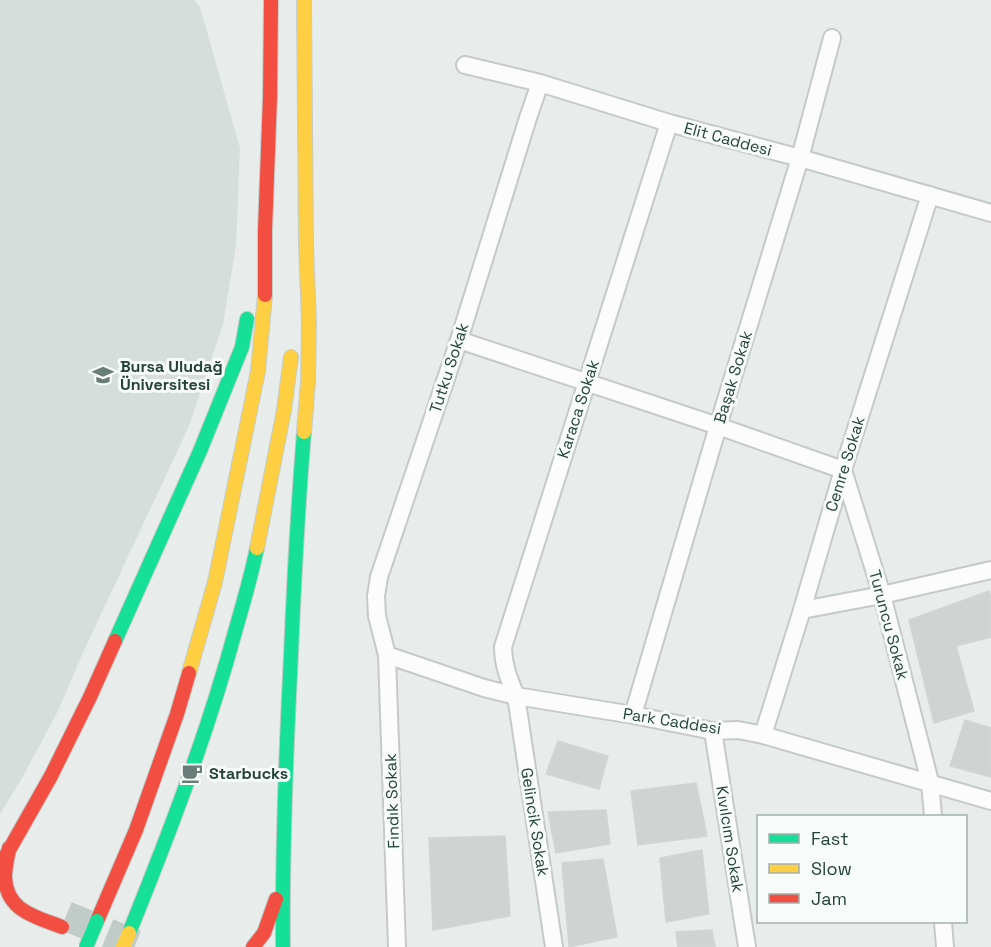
<svg xmlns="http://www.w3.org/2000/svg" width="991" height="947" font-family="'Space Grotesk',sans-serif">
<style>
.built{fill:#d6dedb}
.building{fill:#cfd4d2;stroke:#d1d6d4;stroke-width:1.5}
.lines{fill:none;stroke-linecap:round;stroke-linejoin:round}
.highway-tunnel{stroke:#c1cbc8;stroke-width:30;stroke-dasharray:30 15;stroke-linecap:butt}
.street-casing{stroke:#c5cac8;stroke-width:20}
.fast-casing{stroke:#c3ccc9;stroke-width:16}
.slow-casing{stroke:#c3ccc9;stroke-width:16}
.jam-casing{stroke:#c3ccc9;stroke-width:16}
.street{stroke:#fcfcfc;stroke-width:16}
.fast{stroke:#16e098;stroke-width:14}
.slow{stroke:#ffcf43;stroke-width:14}
.jam{stroke:#f24e42;stroke-width:14}
.fast-bridge-casing{stroke:#c3ccc9;stroke-width:16;stroke-linecap:butt}
.slow-bridge-casing{stroke:#c3ccc9;stroke-width:16;stroke-linecap:butt}
.fast-bridge{stroke:#16e098;stroke-width:14}
.slow-bridge{stroke:#ffcf43;stroke-width:14}
.labels{text-anchor:middle;dominant-baseline:central;stroke-width:6;stroke-linejoin:round;paint-order:stroke}
.street-label{font-size:16px;fill:#24423a;stroke:#f7fbf9}
.poi-label{font-size:16px;font-weight:bold;fill:#24423a;stroke:#f7fbf9;text-anchor:start}
</style>
<rect width="100%" height="100%" fill="#e8edeb"/>
<path class="built" d="M0,0H194L200,7L240,148L236,246L223,324L189,426L82,655L58,711L21,780L0,814Z"/>
<path class="building" d="M989,591L991,599V637L956,646L974,711L934,723L909,620Z
M965,720L991,728V777L950,766Z
M558,741L608,756L599,789L546,774Z
M696,783L707,836L638,845L631,791Z
M606,810L610,844L556,853L548,812Z
M505,836L510,916L433,930L429,838Z
M702,850L709,914L666,922L660,858Z
M603,859L617,937L569,947L562,863Z
M712,930L715,947H678L676,932Z"/>
<g class="lines">
<path class="highway-tunnel" d="M66,916L141,947"/>
<defs>
<path id="street" d="M465,65L540,83L669,123L800,158L991,213
M459,340L718,426L843,470L882,595L930,782L933,816
M802,610L882,595L991,570
M387,655L484,688L516,696L633,715L713,731L738,730L763,735L991,801
M633,715L718,426L800,158L832,38
M713,731L747,947
M763,735L802,610L843,470L930,195
M943,922L945,947
M397,947L387,655L377,616L376,596L379,577L459,340L528,118L540,83
M554,947L516,696C509,679 503,665 503,647L669,123"/>
<path id="fast" d="M115,641L200,451L242,347L247,319
M129,933C169,834 207,735 235,632C243,604 251,577 257,548
M283,947C282,849 286,752 291,655C294,580 298,506 304,432"/>
<path id="slow" d="M304,0L306,244L309,323L308,382L304,432
M257,548L284,410L291,357
M189,673L215,582L258,371L265,295"/>
<path id="jam" d="M265,295V230L270,97L271,0
M9,848C8,857 5,867 5,877C6,911 36,917 62,927
M0,866L51,776L90,697L115,641
M97,921L136,830L177,714L189,673
M253,947L264,933L276,899"/>
</defs>
<use href="#street" class="street-casing"/>
<use href="#fast" class="fast-casing"/>
<use href="#slow" class="slow-casing"/>
<use href="#jam" class="jam-casing"/>
<use href="#street" class="street"/>
<use href="#fast" class="fast"/>
<use href="#slow" class="slow"/>
<use href="#jam" class="jam"/>
<defs>
<path id="fast-bridge" d="M86,947L97,921"/>
<path id="slow-bridge" d="M123,947L129,933"/>
</defs>
<use href="#fast-bridge" class="fast-bridge-casing"/>
<use href="#slow-bridge" class="slow-bridge-casing"/>
<use href="#fast-bridge" class="fast-bridge"/>
<use href="#slow-bridge" class="slow-bridge"/>
</g>
<defs>
<symbol id="university-bare" viewBox="-9 -9 18 18"><path d="M0-5L7-2L0 1L-7-2ZM-4 1L0 2.5L4 1V4Q0 6-4 4Z" fill="#697e78" stroke="#f7fbf9" stroke-width="2.5" paint-order="stroke"/></symbol>
<symbol id="cafe-bare" viewBox="-9 -9 18 18"><path d="M-5.5-4.5H6V0H3Q3 3.5 0 3.5H-2.5Q-5.5 3.5-5.5 0ZM3-3.2v2h1.7v-2ZM-6 4.5H4V6H-6Z" fill="#697e78" stroke="#f7fbf9" stroke-width="2.5" paint-order="stroke"/></symbol>
</defs>
<g fill-rule="evenodd">
<use href="#university-bare" x="88" y="360" width="30" height="30"/>
<use href="#cafe-bare" x="177" y="758" width="30" height="30"/>
</g>
<g class="labels">
<g class="street-label">
<text transform="translate(728 139) rotate(15)">Elit Caddesi</text>
<text transform="translate(449 368) rotate(-72)">Tutku Sokak</text>
<text transform="translate(733 377) rotate(-73)">Başak Sokak</text>
<text transform="translate(578 409) rotate(-72)">Karaca Sokak</text>
<text transform="translate(845 464) rotate(-73)">Cemre Sokak</text>
<text transform="translate(889 625) rotate(75)">Turuncu Sokak</text>
<text transform="translate(672 721) rotate(9)">Park Caddesi</text>
<text transform="translate(392 801) rotate(-92)">Fındık Sokak</text>
<text transform="translate(535 822) rotate(81)">Gelincik Sokak</text>
<text transform="translate(730 839) rotate(81)">Kıvılcım Sokak</text>
</g>
<g class="poi-label">
<text x="120" y="366">Bursa Uludağ<tspan x="120" dy="18">Üniversitesi</tspan></text>
<text x="209" y="773">Starbucks</text>
</g>
</g>
<rect x="757" y="815" width="210" height="108" fill="#f7fbf9" stroke="#a3b1ad" stroke-width="1.5"/>
<rect x="769" y="834" width="30" height="9" fill="#16e098" stroke="#a3b1ad" stroke-width="1.5"/>
<text x="811" y="845" font-size="18" fill="#24423a">Fast</text>
<rect x="769" y="864" width="30" height="9" fill="#ffcf43" stroke="#a3b1ad" stroke-width="1.5"/>
<text x="811" y="875" font-size="18" fill="#24423a">Slow</text>
<rect x="769" y="894" width="30" height="9" fill="#f24e42" stroke="#a3b1ad" stroke-width="1.5"/>
<text x="811" y="905" font-size="18" fill="#24423a">Jam</text>
</svg>
